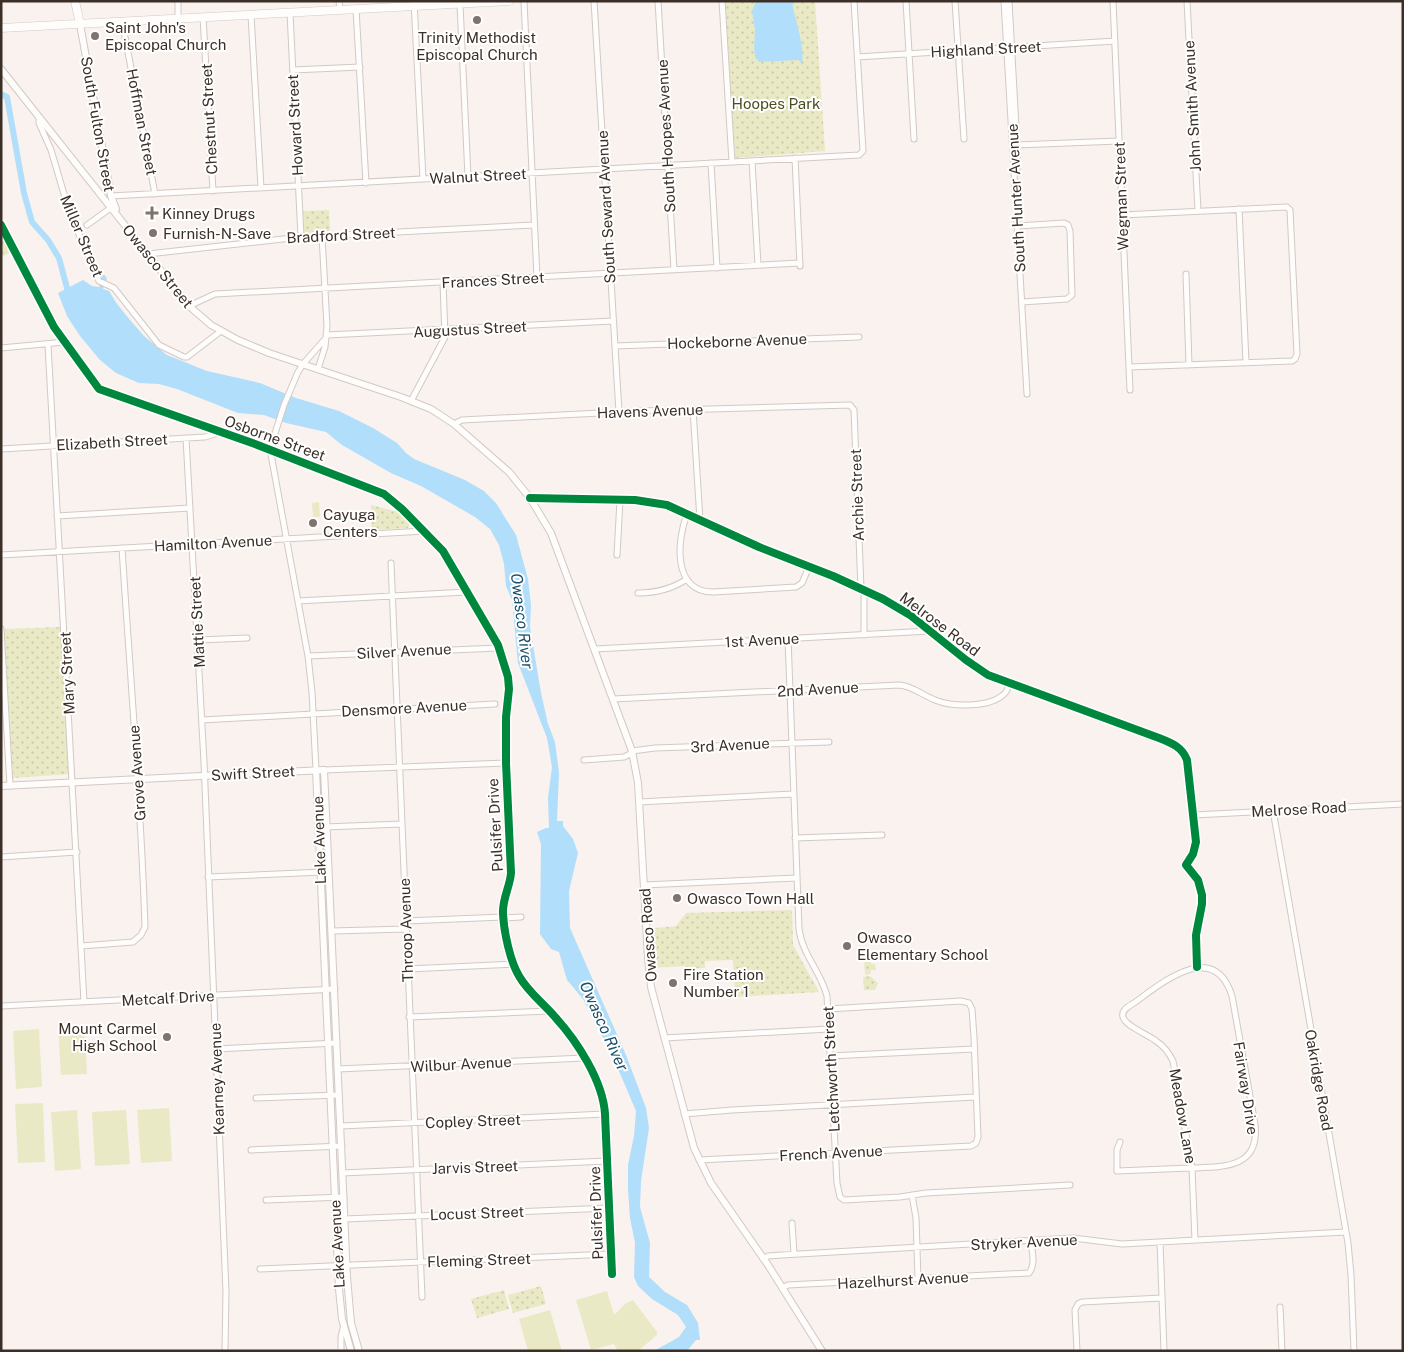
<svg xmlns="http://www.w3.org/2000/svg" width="1404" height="1352" font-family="'Public Sans',sans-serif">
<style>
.grass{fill:#e9e9c5}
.park{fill:url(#park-dots)}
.water{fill:#b1defa}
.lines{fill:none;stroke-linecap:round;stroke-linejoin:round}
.river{stroke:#b1defa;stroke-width:6}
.minor-casing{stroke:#d2c9c4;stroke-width:7}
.major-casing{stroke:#d2c9c4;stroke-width:8}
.highway-casing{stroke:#d2c9c4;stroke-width:9}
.minor{stroke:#fefdfc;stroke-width:5}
.major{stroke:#fefdfc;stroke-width:6}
.highway{stroke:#fefdfc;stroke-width:8}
.cycleway-casing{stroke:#fff;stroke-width:11}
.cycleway{stroke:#00873e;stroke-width:8}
.poi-dot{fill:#7e736d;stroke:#fff;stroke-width:2}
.labels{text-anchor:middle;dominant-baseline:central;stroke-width:4;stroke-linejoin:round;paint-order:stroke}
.poi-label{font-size:15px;fill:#3b2f27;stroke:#fff;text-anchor:start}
.street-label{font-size:15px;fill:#3b2f27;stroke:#fff}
.park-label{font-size:15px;fill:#4b4e1c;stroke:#fff}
.water-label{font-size:16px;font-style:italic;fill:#1b506c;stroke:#fff}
</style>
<defs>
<pattern id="park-dots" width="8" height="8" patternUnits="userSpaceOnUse" patternTransform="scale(1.25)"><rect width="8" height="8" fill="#e9e9c5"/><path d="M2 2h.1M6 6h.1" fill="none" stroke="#c9c8a9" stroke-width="1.8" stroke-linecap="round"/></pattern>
</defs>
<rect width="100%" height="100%" fill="#faf2ee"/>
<path class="grass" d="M319,502L320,517H313L312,503Z
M84,1026L87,1074L61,1075L58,1027Z
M39,1029L42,1087L16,1089L13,1031Z
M43,1103L45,1162L18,1163L15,1104Z
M169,1108L172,1161L141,1163L137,1110Z
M77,1110L81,1169L55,1171L51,1112Z
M126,1110L130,1164L95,1166L92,1112Z
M607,1291L614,1315L625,1304L633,1300L657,1332V1335L638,1351H618L614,1344L591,1350L576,1300Z
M550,1310L562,1351H528L519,1319Z"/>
<path class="park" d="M725,1H815L825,151L735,158Z
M329,210L330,231L304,233L303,211Z
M1,232L4,233L13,251L1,257Z
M371,505L398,512L410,523L408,528L372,530Z
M61,627L70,774L13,778L4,629Z
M792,910L793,945L819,992L735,997L733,960L705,961V968L685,969V966L649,968L646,929L676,926L686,913Z
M871,959V964H875L876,970H871V974L865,975L864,960Z
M870,976L878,983L875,990H864L863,977Z
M541,1286L546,1304L513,1313L508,1295Z
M504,1290L509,1309L477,1318L471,1299Z"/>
<path class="water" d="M756,1H792C795,22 805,44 802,65L799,60L759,62L755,57L754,48L755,30L752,11Z
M100,275H105L107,279L103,289L109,291L117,304L130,320L144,336L167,355L207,371L260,383L296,398L339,411L373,428L397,443L406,453L414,459L465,480L484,491L496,503L516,535L528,579L531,605L530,627L541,693L548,724L555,742L559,773L557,821H563V826L573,839L578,853L569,891L570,928L626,1055L646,1108L649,1128L641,1181L640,1207L650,1243L649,1277L665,1292L687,1305L698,1323L700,1340H696L687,1351H654L679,1337L686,1327L678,1315L652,1299L638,1286L634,1277L635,1243L630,1218L628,1189V1165L634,1136L636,1111L613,1057L583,999L567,980L559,952L551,949L540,934L541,844L537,832L546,828H549L548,798L552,767L547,738L518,663L512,600L506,586L504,564L499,545L490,529L475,517L421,486L391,473L342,445L326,432L286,423L264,415L238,413L177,389L159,384L139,383L116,373L100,360L80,336L67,316L58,293L83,280L92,286L99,287L102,279Z"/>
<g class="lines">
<path class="river" d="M1,94L7,97L24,193L32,222L48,240L59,258L67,288L72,295"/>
<defs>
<path id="minor" d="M178,1V19
M339,1L340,10
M414,1L423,179
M524,1L537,277
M594,1L619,412
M658,1L674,270
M722,1L732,162
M906,1L914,139
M955,1L964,139
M1004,1L1027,394
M1009,1L1017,145V170
M1113,1L1130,390
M1187,1L1198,211
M460,4L468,177
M356,9L366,183
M290,13L301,237
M251,15L261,188
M203,17L213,191
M122,21L155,194
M857,57L1115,41
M293,70L360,67
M39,117V123L51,150L69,211L99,281L114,288L159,345L184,357H187L221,331
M1016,145L1119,141
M795,158L800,266
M752,161L758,265
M711,163L717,268
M111,196L859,155L863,151L854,1
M1239,209L1246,362
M1122,215L1287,207L1290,210L1297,354L1295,359L1292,361L1129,367
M1,225L54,327L99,389L255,444L384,494L402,509L443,551L498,645L508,677L509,689L506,717V763L511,873C510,887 502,899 503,914C504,932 510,961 519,976C528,992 543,1003 555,1017C577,1041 603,1081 605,1114L612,1274
M87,225L112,207
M1018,226L1064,223L1068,225L1070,231L1072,295L1067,299L1022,302
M148,254L301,237L534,225
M1186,274L1189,365
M189,306L215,294L800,263
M327,335L613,321
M48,345L84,1002
M615,346L859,337
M1,348L65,342
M318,369L325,347L327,326L322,236
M411,401L445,337L443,282
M693,409L700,520
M454,424L462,420L639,411L850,405L854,410L861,589
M186,438L204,762L226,1292L225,1351
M1,449L205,437L221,432
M530,498L635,500L667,505L759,547L833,576L883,599L910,615L966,660L988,675L1159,738C1172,743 1182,747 1187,760L1196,842L1193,854L1186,865L1198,880L1202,895V904L1196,935L1197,967
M687,514C677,540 672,592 713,592L796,587L802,583L809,567
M57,516L190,508
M1,555L425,531
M617,555L620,500
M391,563L422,1297
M864,590V635
M638,593C656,593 672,589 687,579
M298,601L467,592
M1,629L10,786
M788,638L799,929C802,954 821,972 827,996L837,1183L840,1197L844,1200L862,1199L900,1197L926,1193L1070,1185
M198,640L247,638
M595,649L930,631
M308,656L499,648
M613,699L899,685C913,686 922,695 935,700C952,707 990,708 1004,694C1007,692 1008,688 1009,684
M202,720L495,704
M584,760L624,757L630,754L632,751L655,748L829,742
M316,770L312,692L308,656L270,449L284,405L298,372L303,364L326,338
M324,770L506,763
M639,802L793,794
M1273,810L1348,1243L1351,1275L1354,1351
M1194,815L1403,804
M325,827L401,824
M795,838L882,835
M1,857L77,852
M208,877L323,872
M644,885L797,878
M503,918L521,917
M406,921L503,917
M332,931L406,929
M81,946L133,942L141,935L145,927C141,800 130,674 122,548
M408,969L513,964
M1,1006L335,989
M409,1017L549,1011
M664,1038L829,1029
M216,1049L337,1043
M830,1056L974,1049
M338,1069L584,1058
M256,1098L339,1095
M684,1114L732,1110L975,1097
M341,1126L605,1114
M1120,1142L1117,1150V1171L1190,1168H1194C1226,1167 1260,1167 1255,1124L1232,996C1214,939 1163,982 1134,1003C1129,1006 1121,1010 1123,1017C1125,1026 1149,1035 1156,1041C1164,1046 1169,1053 1173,1061L1192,1168L1195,1240
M251,1150L342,1146
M699,1160L971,1146L976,1143L978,1137L974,1037L972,1009L969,1003L961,1001L828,1009
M342,1173L607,1161
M912,1195L916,1218L918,1279
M266,1200L344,1197
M345,1219L609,1208
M792,1223L794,1254
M1160,1242L1164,1351
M763,1259L768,1256L782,1255L1073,1238L1122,1244L1346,1232
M260,1269L611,1254
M782,1288L788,1285L807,1284L1029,1273C1036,1264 1032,1252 1031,1242
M1280,1307L1282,1351
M341,1351V1337L344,1324
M1077,1351L1075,1310L1078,1304L1082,1302L1162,1298"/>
<path id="major" d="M80,24L111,196L116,209
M1,69L189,306L211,325L238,340L269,353L401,397L431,409L454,424L509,472L530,498L551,533L632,751L638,783L648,958L651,987L694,1148L711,1183L768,1265L822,1351
M316,770L339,1289L342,1319L351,1351
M1,786L324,770L347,1277L351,1323L359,1351"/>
<path id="highway" d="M75,1L80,24
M1,28L509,1"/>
</defs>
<use href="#minor" class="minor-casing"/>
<use href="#major" class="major-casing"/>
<use href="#highway" class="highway-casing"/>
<use href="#minor" class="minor"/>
<use href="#major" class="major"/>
<use href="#highway" class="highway"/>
<defs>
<path id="cycleway" d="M1,225L54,327L99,389L255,444L384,494L402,509L443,551L498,645L508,677L509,689L506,717V763L511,873C510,887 502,899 503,914C504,932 510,961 519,976C528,992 543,1003 555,1017C577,1041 603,1081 605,1114L612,1274
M530,498L635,500L667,505L759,547L833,576L883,599L910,615L966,660L988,675L1159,738C1172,743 1182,747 1187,760L1196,842L1193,854L1186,865L1198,880L1202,895V904L1196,935L1197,967"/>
</defs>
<use href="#cycleway" class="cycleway-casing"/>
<use href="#cycleway" class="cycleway"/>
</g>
<g class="poi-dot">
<circle cx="477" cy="20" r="5"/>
<circle cx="95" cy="36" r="5"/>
<path d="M149.5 205.5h5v5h5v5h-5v5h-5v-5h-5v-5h5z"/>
<circle cx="153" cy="233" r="5"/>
<circle cx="313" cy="523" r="5"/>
<circle cx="677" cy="898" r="5"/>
<circle cx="847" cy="946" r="5"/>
<circle cx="673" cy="983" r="5"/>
<circle cx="167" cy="1037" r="5"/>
</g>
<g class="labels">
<g class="poi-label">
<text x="105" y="27">Saint John's<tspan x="105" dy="17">Episcopal Church</tspan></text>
<text x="477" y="37" text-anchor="middle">Trinity Methodist<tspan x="477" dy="17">Episcopal Church</tspan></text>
<text x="162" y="213">Kinney Drugs</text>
<text x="163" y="233">Furnish-N-Save</text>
<text x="323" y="514">Cayuga<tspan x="323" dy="17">Centers</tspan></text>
<text x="687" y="898">Owasco Town Hall</text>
<text x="857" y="937">Owasco<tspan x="857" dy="17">Elementary School</tspan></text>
<text x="683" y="974">Fire Station<tspan x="683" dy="17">Number 1</tspan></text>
<text x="157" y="1028" text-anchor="end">Mount Carmel<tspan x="157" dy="17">High School</tspan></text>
</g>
<g class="street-label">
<text transform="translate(986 49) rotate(-3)">Highland Street</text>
<text transform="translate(1192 106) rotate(-93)">John Smith Avenue</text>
<text transform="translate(209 119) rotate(-93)">Chestnut Street</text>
<text transform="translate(142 122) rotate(79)">Hoffman Street</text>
<text transform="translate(98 124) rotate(80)">South Fulton Street</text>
<text transform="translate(295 125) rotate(-93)">Howard Street</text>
<text transform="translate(666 136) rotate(-93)">South Hoopes Avenue</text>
<text transform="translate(478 176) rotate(-3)">Walnut Street</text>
<text transform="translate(1121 196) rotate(-92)">Wegman Street</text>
<text transform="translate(1016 198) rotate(-93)">South Hunter Avenue</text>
<text transform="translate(606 207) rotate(-93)">South Seward Avenue</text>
<text transform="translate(341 235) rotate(-3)">Bradford Street</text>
<text transform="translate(82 236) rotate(67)">Miller Street</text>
<text transform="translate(158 266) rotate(51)">Owasco Street</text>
<text transform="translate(493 280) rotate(-3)">Frances Street</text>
<text transform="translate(470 329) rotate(-3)">Augustus Street</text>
<text transform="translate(737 341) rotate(-2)">Hockeborne Avenue</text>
<text transform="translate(650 411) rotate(-2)">Havens Avenue</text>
<text transform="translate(275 438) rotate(20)">Osborne Street</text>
<text transform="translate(112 442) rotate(-3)">Elizabeth Street</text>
<text transform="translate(857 495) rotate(-92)">Archie Street</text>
<text transform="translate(213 543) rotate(-3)">Hamilton Avenue</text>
<text transform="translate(197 622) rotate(-93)">Mattie Street</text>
<text transform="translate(940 624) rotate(37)">Melrose Road</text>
<text transform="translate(762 640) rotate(-3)">1st Avenue</text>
<text transform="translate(404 651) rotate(-3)">Silver Avenue</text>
<text transform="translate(67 673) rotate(-93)">Mary Street</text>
<text transform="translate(818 689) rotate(-3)">2nd Avenue</text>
<text transform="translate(404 708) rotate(-3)">Densmore Avenue</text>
<text transform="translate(730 745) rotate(-3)">3rd Avenue</text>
<text transform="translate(137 773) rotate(-94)">Grove Avenue</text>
<text transform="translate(253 773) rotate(-3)">Swift Street</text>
<text transform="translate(1299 809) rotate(-3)">Melrose Road</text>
<text transform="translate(495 825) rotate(-93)">Pulsifer Drive</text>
<text transform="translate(319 840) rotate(-92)">Lake Avenue</text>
<text transform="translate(406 930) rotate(-92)">Throop Avenue</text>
<text transform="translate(648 935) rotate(-94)">Owasco Road</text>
<text transform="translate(168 998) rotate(-3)">Metcalf Drive</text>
<text transform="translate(461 1064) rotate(-3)">Wilbur Avenue</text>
<text transform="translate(831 1069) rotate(-93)">Letchworth Street</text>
<text transform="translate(217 1079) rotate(-92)">Kearney Avenue</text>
<text transform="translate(1319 1080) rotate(80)">Oakridge Road</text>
<text transform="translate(1246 1088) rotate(81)">Fairway Drive</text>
<text transform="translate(1183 1116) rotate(80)">Meadow Lane</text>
<text transform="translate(473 1121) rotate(-2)">Copley Street</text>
<text transform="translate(831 1153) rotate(-3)">French Avenue</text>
<text transform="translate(475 1167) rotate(-2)">Jarvis Street</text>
<text transform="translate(477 1213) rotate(-2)">Locust Street</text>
<text transform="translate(596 1213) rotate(-92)">Pulsifer Drive</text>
<text transform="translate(1024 1242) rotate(-3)">Stryker Avenue</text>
<text transform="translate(337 1244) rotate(-93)">Lake Avenue</text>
<text transform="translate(479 1260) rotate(-2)">Fleming Street</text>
<text transform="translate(903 1280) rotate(-3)">Hazelhurst Avenue</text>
</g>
<g class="park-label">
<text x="776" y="103">Hoopes Park</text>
</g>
<g class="water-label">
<text transform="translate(522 621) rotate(83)">Owasco River</text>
<text transform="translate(604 1026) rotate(66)">Owasco River</text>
</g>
</g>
<rect width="1404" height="1352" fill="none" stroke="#3b2f27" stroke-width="5"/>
</svg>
